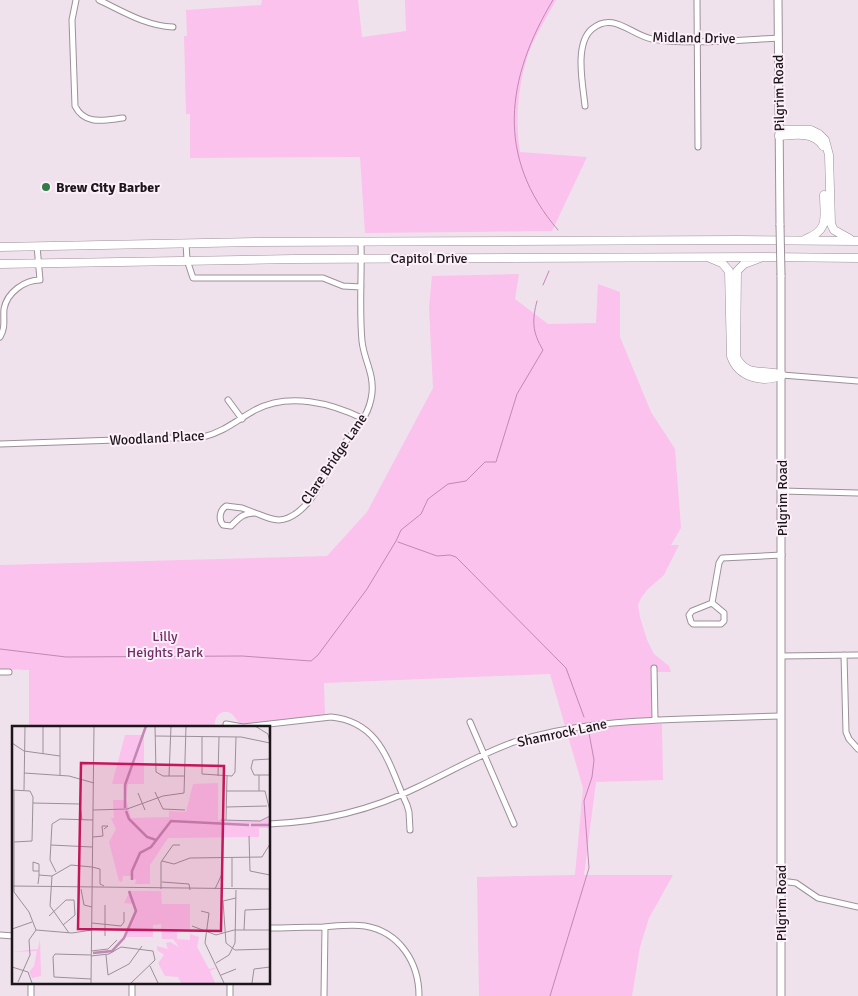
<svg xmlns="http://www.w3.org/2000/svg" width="858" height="996" font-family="Signika,sans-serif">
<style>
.green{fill:#fac2ec}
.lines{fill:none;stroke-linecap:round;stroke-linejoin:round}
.stream{stroke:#c288b4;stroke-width:1}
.minor-casing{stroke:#9d9099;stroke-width:7}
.secondary-casing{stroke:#9d9099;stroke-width:9}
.primary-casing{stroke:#9d9099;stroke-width:9}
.minor{stroke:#fff;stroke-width:5}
.secondary{stroke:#fff;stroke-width:7}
.primary{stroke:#fff;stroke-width:8}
.secondary-bridge-casing{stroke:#9d9099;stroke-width:9;stroke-linecap:butt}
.secondary-bridge{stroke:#fff;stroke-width:7}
.poi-dot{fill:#317b49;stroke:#fdeff9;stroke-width:2}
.labels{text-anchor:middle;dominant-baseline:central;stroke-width:4;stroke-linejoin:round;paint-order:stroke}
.street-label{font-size:14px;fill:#1b161a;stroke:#fdeff9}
.poi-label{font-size:14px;font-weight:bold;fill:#1b161a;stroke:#fdeff9;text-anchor:start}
.park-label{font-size:14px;fill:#722d66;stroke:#fdeff9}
.inset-river{fill:none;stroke:#c288b4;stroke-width:2.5}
.inset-road{fill:none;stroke:#9b9098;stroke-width:1}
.view{fill:#c2185b;fill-opacity:0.15;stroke:#c2185b;stroke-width:2.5}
.inset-edge{fill:none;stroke:#1b161a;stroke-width:2.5}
</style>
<rect width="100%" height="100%" fill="#f0e2ec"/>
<path class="green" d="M262,0H358L362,37L406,31L405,0H556C547,17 536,34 529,52C518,85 515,118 520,152L587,157L552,231L365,233L360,157L190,158V114H186L184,36H187L186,10L261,5Z
M519,274L515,299L548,324L596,323L598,284L620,292V337L651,412L675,449L681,528L671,545H679L664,575L648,589L641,598L638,605L640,617L647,640L654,654L669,666L671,672H652V724H662L663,780L596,782L584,875H673L649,918L640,947L632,996H479L477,877L575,875L583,788L550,674L324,683L325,715L248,724C245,724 243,725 240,723C237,721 235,717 232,714C222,707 213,717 215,727H29V670L0,669V565L327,556L367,512L433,388L429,308L432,276Z"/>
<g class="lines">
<path class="stream" d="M553,0C506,78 495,157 558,230
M543,285L549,271
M398,542L437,556L450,555L456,557L566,668L584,717
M0,649L66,657L242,656L311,661L318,655L367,589L396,541L401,530L421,514L428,499L448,484L466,481L485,462H496L517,394L543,350C532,332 532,320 537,301
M550,996L589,868L584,801L592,777L594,760L589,733"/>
<defs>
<path id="minor" d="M76,0L72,20L75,106C85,126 105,120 123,118
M99,0C122,11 146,26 173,27
M697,0L698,147
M585,106C583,85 574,44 592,29C613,11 631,35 652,39C687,45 741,40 778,38
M186,243L187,260L193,278H323L343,286L361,287
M0,337C6,327 3,319 4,309C7,292 25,280 40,280L37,246
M782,375L858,381
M228,400L242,419
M0,444L203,437C224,432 237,420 255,410C289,392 331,403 364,419
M782,491L858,493
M226,506L242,508L255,513C243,513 239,518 231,526L223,525C218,519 220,510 226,506Z
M255,513C267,517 276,523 288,518C314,507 324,473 338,452C352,431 369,420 372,393C374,373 364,360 362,341C359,309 362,275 361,242
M712,603L719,563L722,558L782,555
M712,603L724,613V621L721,624H693L691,622L689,615L692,611Z
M844,655L846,732L849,739L858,749
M781,656L858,655
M654,668L655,720
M0,672H9
M470,722L514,824
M226,724L243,727L331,717C382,722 389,766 407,805L409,812L410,830
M269,824C320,822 372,810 418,787C450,772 480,754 514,742C570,724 627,721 685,719C717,718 748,717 780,716
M781,881L796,883L818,898L858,907
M269,928C287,928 305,927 323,927C337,926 351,924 365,926C400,932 419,963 419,996
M0,935L14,936
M31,996V982
M132,996V982
M230,996V982
M324,996L325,927"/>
<path id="secondary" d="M778,0L780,225
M781,275V996"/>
<path id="primary" d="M779,130H811L819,134L825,140L829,155L831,224L834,230L850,239
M779,136C795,135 813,131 823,146
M806,239C830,229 824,218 824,195
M0,247L256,242L739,240L858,241
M710,258L722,263L729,271L731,356C738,377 762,384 782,375
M760,258L744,264L737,271L736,357C748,379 763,368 782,375
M0,264L294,259L765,257L858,258"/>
</defs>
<use href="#minor" class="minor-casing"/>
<use href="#secondary" class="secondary-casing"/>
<use href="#primary" class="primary-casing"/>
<use href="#minor" class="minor"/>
<use href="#secondary" class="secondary"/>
<use href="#primary" class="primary"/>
<defs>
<path id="secondary-bridge" d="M780,225L781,275"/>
</defs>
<use href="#secondary-bridge" class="secondary-bridge-casing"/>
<use href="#secondary-bridge" class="secondary-bridge"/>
</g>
<circle class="poi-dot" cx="46" cy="187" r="5"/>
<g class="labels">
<g class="street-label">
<text transform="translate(694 38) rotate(1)">Midland Drive</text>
<text transform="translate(779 93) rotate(-91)">Pilgrim Road</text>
<text x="429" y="258">Capitol Drive</text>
<text transform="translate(157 438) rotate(-3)">Woodland Place</text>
<text transform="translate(334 459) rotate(-56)">Clare Bridge Lane</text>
<text transform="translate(782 498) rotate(-90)">Pilgrim Road</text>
<text transform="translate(562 733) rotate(-12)">Shamrock Lane</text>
<text transform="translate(781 903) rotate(-90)">Pilgrim Road</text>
</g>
<g class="poi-label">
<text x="56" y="187">Brew City Barber</text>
</g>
<g class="park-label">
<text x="165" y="636">Lilly<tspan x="165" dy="16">Heights Park</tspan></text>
</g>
</g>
<g transform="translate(12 726)">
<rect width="258" height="258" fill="#f0e2ec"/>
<path d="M113,9H132V58H116L114,73L119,92L157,91V85L174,86L181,58L206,57V94L249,95L257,91V102H247V111L156,112L138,139V158H123L124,154L118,150H111L110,156L107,155L97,116L104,103L99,92H102L101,74H112L114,58H100ZM118,165H149L150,178H178V203L165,204V213L178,214V208L187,211L185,221L197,243L206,241L198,245L203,257H169L166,251L153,250L146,237L152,229L145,224V220L156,223L154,217L158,216L167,221L161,213H150L149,198L141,199V211H114L123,183V178L112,177ZM28,213L29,250L20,252L17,246L22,240L25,225L0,226L26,223Z" fill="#fac2ec"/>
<path class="inset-river" d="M113,82V59L134,0M114,85L117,93L135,111L144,114M239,99H258M120,154V145L128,127L139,121L159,95L237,99M81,227L100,225L112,212L124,185L117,165"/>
<path class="inset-road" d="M143,0L144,46L151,50H173M143,10L229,11L258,17L256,8L243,0M190,11V48L220,50L223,46L224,11M0,17L12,25L48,30M31,28V0M258,33L241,34L239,42L242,49H258M12,47L57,50L82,57M48,49V0M157,50L159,0M206,50L207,11M0,64L18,65L21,71L20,115L2,116M2,64V166L17,186L24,204M12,64L13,0M214,65H253L258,85M247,65V49M143,66L151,83L173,84M126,67L133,84M21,77L68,78L70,94M214,81L255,80M81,84L115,83L151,70L172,67L174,0M209,94L248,95L258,90M214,94L215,50M237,110L238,145L258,149M81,111L91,110L90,100H96L92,103M39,119L80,121M150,135L162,138L178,132L250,131L258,118M80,141L88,143V158L92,160M44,146L38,134L40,98L48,93L81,94M27,149L40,150L59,139L80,141M40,150L38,180L57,207M150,156L177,158L178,164M26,158L27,150V138L21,136V145H27M0,160L258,163M220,161V131M69,163L72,179L80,181M149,163V136L161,119H168M203,163L210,148M224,172L211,175L214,217L223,224L258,223M189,185L197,187L193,217L212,257M37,190L54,174H62L63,189L51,199M80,197L109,200L112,196V186M180,200L204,209L222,204H258M0,203L20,196M24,204L60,207L80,204M232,204L233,184L258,183M93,210V179M79,225L96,223L105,214M94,229L96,249L117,238L130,220M79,230L97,228L109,221L141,225L143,234L119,257M204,237L217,229L223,217L224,164M138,240L146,257M0,241L16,246L20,257M209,249L224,243M79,253L42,251L41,231L43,228L79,229M6,256L18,229L17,214L24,204M79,257L82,0M240,257L242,243L258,241"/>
<path class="view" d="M69,37L212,40L209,205L66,203Z"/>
<rect width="258" height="258" class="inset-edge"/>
</g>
</svg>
